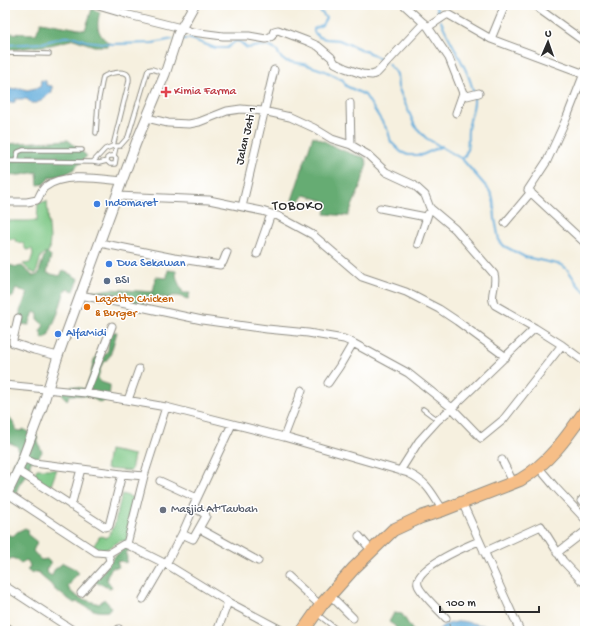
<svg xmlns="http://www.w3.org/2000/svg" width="590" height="636" font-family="'Gochi Hand',sans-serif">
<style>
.green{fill:#7ec886;stroke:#547a58}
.forest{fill:#66ac73;stroke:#486c4f}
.water{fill:#64addc;stroke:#486c84}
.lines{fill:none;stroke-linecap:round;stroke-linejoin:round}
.stream{stroke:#64addc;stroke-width:2}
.service-casing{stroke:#908e85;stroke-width:5.5}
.minor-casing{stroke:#908e85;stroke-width:9}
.tertiary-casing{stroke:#908e85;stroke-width:11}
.trunk-casing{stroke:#908e85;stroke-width:14}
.path{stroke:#908e85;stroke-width:1;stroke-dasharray:3 3;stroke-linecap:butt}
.service{stroke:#fff;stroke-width:3.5}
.minor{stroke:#fff;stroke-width:7}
.tertiary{stroke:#fff;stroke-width:9}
.trunk{stroke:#f6be87;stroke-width:12}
.health-dot{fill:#e0444e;stroke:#fff;stroke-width:1.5}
.shop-dot{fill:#3f7fe0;stroke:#fff;stroke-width:1.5}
.service-dot{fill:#5c6f8a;stroke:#fff;stroke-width:1.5}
.food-dot{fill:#e8710a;stroke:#fff;stroke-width:1.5}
.worship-dot{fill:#6b7280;stroke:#fff;stroke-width:1.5}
.labels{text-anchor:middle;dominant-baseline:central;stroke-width:3;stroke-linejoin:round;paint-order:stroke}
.health-label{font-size:12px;fill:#be3a42;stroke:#fff;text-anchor:start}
.street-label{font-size:12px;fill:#2b2b2b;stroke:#fff}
.shop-label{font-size:12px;fill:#366cbe;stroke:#fff;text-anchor:start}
.service-label{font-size:12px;fill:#4e5e75;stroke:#fff;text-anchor:start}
.food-label{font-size:12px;fill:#c56008;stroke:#fff;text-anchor:start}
.worship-label{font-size:12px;fill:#5b616d;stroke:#fff;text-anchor:start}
.quarter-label{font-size:14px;letter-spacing:1px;fill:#2b2b2b;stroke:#fff}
</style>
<rect width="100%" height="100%" fill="#fff"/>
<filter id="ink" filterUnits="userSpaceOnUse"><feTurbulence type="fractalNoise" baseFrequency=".025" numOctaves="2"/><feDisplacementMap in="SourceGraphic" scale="8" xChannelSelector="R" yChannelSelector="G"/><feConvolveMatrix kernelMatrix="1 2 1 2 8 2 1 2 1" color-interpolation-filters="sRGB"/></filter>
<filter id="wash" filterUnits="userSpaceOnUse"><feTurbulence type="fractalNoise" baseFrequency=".012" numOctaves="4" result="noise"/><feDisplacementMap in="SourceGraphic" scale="16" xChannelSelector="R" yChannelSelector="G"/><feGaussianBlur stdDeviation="0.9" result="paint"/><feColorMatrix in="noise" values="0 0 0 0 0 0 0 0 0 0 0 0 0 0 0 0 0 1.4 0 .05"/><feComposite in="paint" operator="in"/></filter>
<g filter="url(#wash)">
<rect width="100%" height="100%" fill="#f6f0df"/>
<path class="green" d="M47,201L50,239L49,251L41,256L36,274L30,271L23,264L30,263L33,254L32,249L26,250L23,243L16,242L15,239H5V221H37L38,203Z
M109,450L134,455L131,471L106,469Z
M37,469H57L50,488L32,478Z
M122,494L137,499L127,541H120L105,550L92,548L100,536L107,538L114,526Z"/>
<path class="forest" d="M92,9L100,12C96,26 97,34 109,43L108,46H94L74,39L51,45L18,49L5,50V33L36,34L41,22L85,30Z
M313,136C330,143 345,154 364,157L367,163L361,185L348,216L325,214L328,202L305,195L297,202L292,200Z
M68,140L87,156C73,170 71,175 50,177L44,184L38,185L37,172L21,175H5V144Z
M47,252L51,256L47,273L60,276L63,270L79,279L74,291L68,289L65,290L58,313L48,336L43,339L40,331L44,325L38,320V314L34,312L29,325L20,324V311L28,293L16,288L13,297L5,296V264L17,267L22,266L33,276L38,275L44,256Z
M168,270L176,271C176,281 180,285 183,293H190L188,299L178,296H171L169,299C161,296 154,297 145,297L144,304L122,301L124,296L121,294L103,296L93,294V290L99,291L111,289L153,292L156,277L167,278Z
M112,332H117L110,356L101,366L98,378L101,382L110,385C110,394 109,398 101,403L88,396L70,395L67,400L62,395L64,390L70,389L72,386L85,389L90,377L94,360L100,350L101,343L104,338L101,360L108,350L109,333Z
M5,411L16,427V430L22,431L23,429L37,436L38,442L42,452L38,458L30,462V472C24,478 17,485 16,494L11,498L5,507V487L14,475L13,463C17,459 19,455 18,448L15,445L5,441Z
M25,528L29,530L27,534L37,542L33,551L41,560L47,559L50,562V565L46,569L47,573L52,576L54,570L63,563L75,569L79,573L73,579L68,587C74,599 88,600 99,604L104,599L111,607L108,611C96,613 88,608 78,602L74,603L54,589L55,588L40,575L38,572H34L32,574L27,570L30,567L29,563L26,560L21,564L15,559L11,558L5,565V555L9,550L5,544V534L13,536L17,532Z
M127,546L130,549L126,553L127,558L126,563L121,561L117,562L119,567L112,568L107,576V580L112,587L109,588C105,584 100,585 95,582L112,559Z
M394,613L402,614L413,631H397L395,626L389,622Z"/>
<path class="water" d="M41,80L46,81V85L52,86V92L37,103H31L27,99H15V102L7,103L5,90L21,88L27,90L40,87Z
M461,621L492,627L495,631H437L444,625Z"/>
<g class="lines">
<path class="stream" d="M226,5H252
M306,5C315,7 321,10 326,18L322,25L314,29V32L319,37L326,39L339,40L374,55L384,62
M435,5L440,17
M441,21C450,44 476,79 474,103C473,112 469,121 468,130C467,140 470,151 462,159
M180,39H191L215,48H227L236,41L240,42L247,48L260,46L270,47L276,50L282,59L285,61L304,64L325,71L343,80L346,86L365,95L388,131L391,142L401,152L408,155H422L442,146
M5,45L42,43L64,37H75L86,41L112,44L153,43L173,39
M388,64L397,74L398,87L415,126L426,138L462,159L489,190L492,196L494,203L495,219L499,240L504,246L525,257L562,265L568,270L578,285L585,292"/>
</g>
</g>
<g filter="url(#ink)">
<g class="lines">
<defs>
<path id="service" d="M5,53L49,54
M96,133L98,103L103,77C108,73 124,70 128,75C130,78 129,81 128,85L113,146
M114,156H110L107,158V161L110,164H115L116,158L114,156L116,147
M5,161L93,162L105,149L113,146H120L128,137L148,70L152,69L164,73
M16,161L18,152L23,150H82
M93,162L99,163L107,161
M423,409L438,420
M317,614L335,628"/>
<path id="minor" d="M95,5L129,15L181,28L192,32L223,36H249L266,39L272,36L274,31L278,30L307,41L318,46L331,57L335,63L345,68L362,74L372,75L377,73L424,23
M404,5L428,27L446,15H449L491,39L585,74
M539,9L585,42
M428,27L449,58L463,93L456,113
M491,39L505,5
M585,71L567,117L547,161L528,190L585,243
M463,93L467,96L479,93
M350,103L351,145
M147,118L168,123L189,124L199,122L227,111L241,109L263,111L290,117L314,128L332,139L351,145L368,155L386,172L414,185L425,195L430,208L455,229L494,274C498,285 488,296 495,305L535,328
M117,196L209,200L262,211L278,216L313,235L362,277L406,292L439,309L457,321L506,357
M5,202H27L37,200C40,196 41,190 45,187C63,172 101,179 122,181
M242,207L274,70
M380,208L426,217
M505,223L531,192
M100,243L174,258L220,265L223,262L227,252
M418,244L428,214
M257,254L271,214
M80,295L136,306L202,320L267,329L308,333L344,339L353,343L408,373L452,408L481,438L503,420L562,345
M18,318L13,340V343L34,350L58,356
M5,330L14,332
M328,383L339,367L353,343
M5,385L86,393L166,407L284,437L408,473C428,482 431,493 443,510
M86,393L112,326
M128,400L139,369
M284,437L302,390
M502,460L513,482
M539,468L556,488L585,519
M18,471L105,527L109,526L122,474L34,463L23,458
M400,471L419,441L438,420L452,408L535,328L562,345L585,362
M122,474L144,476
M160,481L197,498
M8,494L96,552L109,553L124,544L130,546L166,564L228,602L283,631
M581,501L585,497
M462,502L520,631
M71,506L81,469
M200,529L258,561
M182,534L190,516
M359,536L372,551
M127,544L144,476L166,407
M484,552L541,526L563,561L582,581L585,580
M557,553L583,533
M166,564L182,534L193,539L206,516L205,514L193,507L232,424
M288,576L321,606
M5,586L74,631
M81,593L110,561L108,553
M330,595L353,618
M143,599L164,563
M446,618C440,611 420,593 418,585C413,568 467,546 479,541
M5,626L12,631
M218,629L228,602
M117,631L119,629"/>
<path id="tertiary" d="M5,498L18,471L42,408L58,356L136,143L165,74L178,34L194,5"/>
<path id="trunk" d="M303,631L322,604L354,568L393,530L421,517L443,510L520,480C548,464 567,437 585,411"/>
</defs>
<use href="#service" class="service-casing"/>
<use href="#minor" class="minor-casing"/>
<use href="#tertiary" class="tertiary-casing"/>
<use href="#trunk" class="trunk-casing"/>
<path class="path" d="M449,624L450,631"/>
<use href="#service" class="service"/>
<use href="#minor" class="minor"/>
<use href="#tertiary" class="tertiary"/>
<use href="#trunk" class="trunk"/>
</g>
</g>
<path class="health-dot" d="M164 86h4v4h4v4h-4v4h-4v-4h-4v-4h4z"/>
<g class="shop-dot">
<circle cx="97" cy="204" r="4"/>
<circle cx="109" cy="264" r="4"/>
<circle cx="58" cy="334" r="4"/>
</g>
<circle class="service-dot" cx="107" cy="281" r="4"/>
<circle class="food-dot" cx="87" cy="307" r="4"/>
<circle class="worship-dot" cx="163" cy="510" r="4"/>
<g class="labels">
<g class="health-label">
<text x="174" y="92">Kimia Farma</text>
</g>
<g class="street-label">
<text transform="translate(247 136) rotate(-77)">Jalan Jati 1</text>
</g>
<g class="shop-label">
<text x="105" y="204">Indomaret</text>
<text x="117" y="264">Dua Sekawan</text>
<text x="66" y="334">AlfaMidi</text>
</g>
<g class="service-label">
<text x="115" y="281">BSI</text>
</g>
<g class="food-label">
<text x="95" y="300">Lazatto Chicken<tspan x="95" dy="14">&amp; Burger</tspan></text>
</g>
<g class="worship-label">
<text x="171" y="510">Masjid At'Taubah</text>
</g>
<g class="quarter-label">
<text x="298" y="206">TOBOKO</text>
</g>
</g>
<rect width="590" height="636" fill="none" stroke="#fff" stroke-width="20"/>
<g transform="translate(548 42) rotate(2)" stroke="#ffffff" stroke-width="3" paint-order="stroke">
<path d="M0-3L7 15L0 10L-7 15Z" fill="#2b2b2b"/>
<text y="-6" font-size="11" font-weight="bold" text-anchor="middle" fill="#2b2b2b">U</text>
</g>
<path d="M440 606v6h99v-6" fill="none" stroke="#2b2b2b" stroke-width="2"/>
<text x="446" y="606" font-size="12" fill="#2b2b2b" stroke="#ffffff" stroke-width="3" paint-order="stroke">100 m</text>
</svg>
